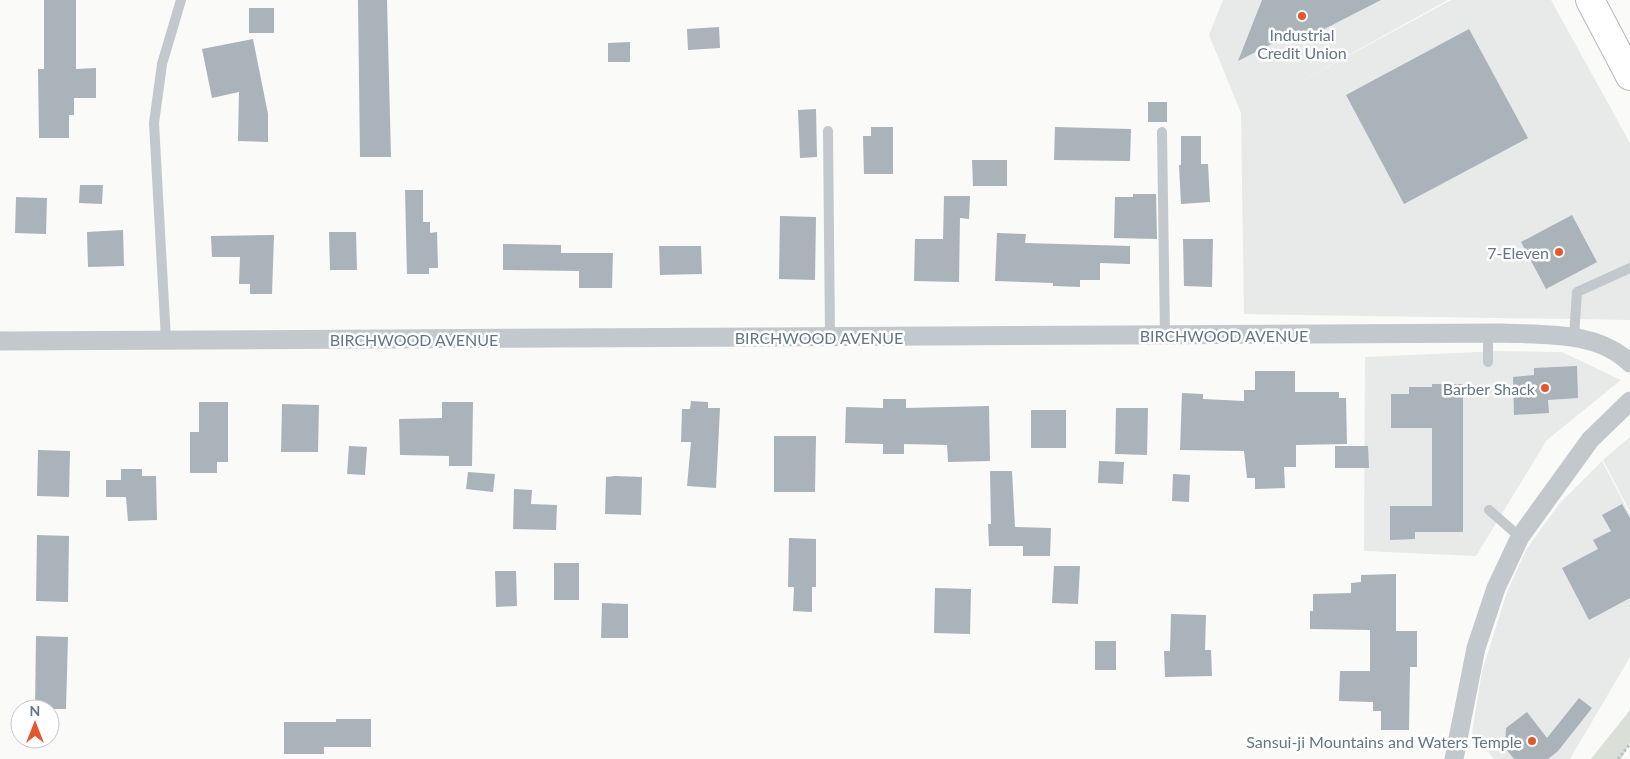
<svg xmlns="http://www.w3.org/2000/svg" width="1630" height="759" font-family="Lato,sans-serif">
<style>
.built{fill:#e8e9e9}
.green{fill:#dadfd7}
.building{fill:#aab3b9}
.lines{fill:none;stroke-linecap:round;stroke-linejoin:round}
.secondary-casing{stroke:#b3babf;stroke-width:30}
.path{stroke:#bbbfc2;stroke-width:3;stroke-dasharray:2.5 2.5;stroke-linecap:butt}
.lane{stroke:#c3c8cc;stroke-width:10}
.street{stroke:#c3c8cc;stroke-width:19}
.secondary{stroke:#fff;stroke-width:28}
.poi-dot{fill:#e4572e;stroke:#fff;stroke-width:2}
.labels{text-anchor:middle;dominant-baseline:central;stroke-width:5;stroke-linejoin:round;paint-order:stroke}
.poi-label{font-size:16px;fill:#657683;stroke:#fff;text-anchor:end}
.street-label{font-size:16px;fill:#657683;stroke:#fff}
</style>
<rect width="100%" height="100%" fill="#fafaf8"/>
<path class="built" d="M1223,0H1448L1291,87L1451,0H1551L1630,143V320L1244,314L1241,113L1209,35Z
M1500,351L1562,352L1621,380L1547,440L1476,556L1364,551L1365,357Z
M1630,437V512L1603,460Z
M1602,461L1630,515V657L1570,759H1494L1472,733L1482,671L1507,592L1526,550L1559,504Z"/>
<path class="green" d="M1630,710V743L1621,759H1591Z"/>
<path class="building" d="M44,0H76V69L96,68V98H74V115H69V138H39L38,69H44Z
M358,0H387L391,157H360Z
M1262,0H1381L1297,43L1293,33L1238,61Z
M249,8H274V33H249Z
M719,27L720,48L688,50L687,29Z
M1469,29L1528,138L1404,204L1346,95Z
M253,39L268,114V142L238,141L239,92L212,98L202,49Z
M630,42V62H608V43Z
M1148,102H1167V122H1148Z
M816,109L817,157L800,158L798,110Z
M871,127H893V174H864L863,136H871Z
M1055,127L1131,129L1130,161L1054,160Z
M1181,136H1201V164H1208L1210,202L1181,204L1179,165H1181Z
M972,160H1007V186H973Z
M80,185H103L102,204L79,203Z
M405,190H423V222H430V233L437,232L438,268H429V274H407Z
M1133,194H1156L1157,239L1114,238L1115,197H1133Z
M944,196H970L969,219L960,218L959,282L914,281L915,239H943Z
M16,197L47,198L46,234L15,233Z
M1572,215L1597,262L1546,289L1521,242Z
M780,216L816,217L815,280L779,279Z
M123,230L124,266L88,267L87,232Z
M329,232H356L357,270H330Z
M997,233L1026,234L1025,243L1130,246V264L1100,263V280H1080V287L1053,286V283L995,281Z
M274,235L272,294H250V284H239L240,257H212L211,236Z
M1183,239H1213L1212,287L1184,286Z
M503,244L561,245V253H613L612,288H579V271L503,270Z
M659,246H701L702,274L660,275Z
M1577,366L1578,398L1548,400L1549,413L1514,415L1513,377L1534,375V368Z
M1255,371H1295V392H1339V398H1346L1347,444L1296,445V467H1284L1285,488L1255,489V478H1247L1244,451L1180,450L1182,393L1203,394V399L1244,401V390H1255Z
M1432,384H1463V532H1415V539L1390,540V506H1432V428H1391V394H1409V387H1432Z
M883,399H906V408L989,406L990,461L948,462L947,445L904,444V454H883V444L845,443L846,407L883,408Z
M691,401L708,402V408H720L716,488L687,486L691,442H681L682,409H690Z
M199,402H228V462H217V473H190V432H199Z
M442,402H473L472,466H449V456L400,455L399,419L442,418Z
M282,404L319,405L318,452H281Z
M1116,408H1148L1147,455L1115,454Z
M1031,410H1066V448H1031Z
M774,436H816L815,492H774Z
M349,446L367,447L365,475L347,474Z
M1335,446H1368L1369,468H1335Z
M38,450L70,451L69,497L37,496Z
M1099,461L1124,462L1123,484L1098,483Z
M121,469H142V476H156L157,520L128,521L126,497H106V480H121Z
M990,471H1012L1015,527L1051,528L1050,556H1023V546H989L988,524H991Z
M468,472L495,474L493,492L466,489Z
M1173,474L1190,475L1189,502L1172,501Z
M615,476L642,477L641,515L605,514L606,477Z
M514,489L532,490L531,504L557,505L556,530L513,529Z
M1622,504L1630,518V598L1589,620L1562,568L1598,549L1593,540L1611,531L1602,515Z
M37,535L69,536L68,602L36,601Z
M789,538L816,539V587H812V612L793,611L794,587H788Z
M554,563H579V600H554Z
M1054,566H1080L1078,604L1052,603Z
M495,571H516L517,606L496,607Z
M1396,574V631H1417V667H1410L1409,730H1381V711H1373V702L1339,701L1340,671H1370V630L1310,629V611H1313V594L1351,593V583L1361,582V575Z
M935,588L971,589L970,634L934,633Z
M602,603L628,604V638H601Z
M1171,614L1206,615L1205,650H1211L1212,676L1165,677L1164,651H1170Z
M36,636L68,637L66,709H35Z
M1095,641H1116V670H1095Z
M1579,698L1592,708L1558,751L1548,759H1514L1505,748L1506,728L1527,712L1547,738Z
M336,719H371V747H324V754H284V722H336Z"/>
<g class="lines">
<defs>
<path id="secondary" d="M1590,0L1630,76"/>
</defs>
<use href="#secondary" class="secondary-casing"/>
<path class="path" d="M1618,759L1630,744"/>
<path class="lane" d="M828,131L830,337
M1162,132L1165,335
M1574,337L1577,292L1630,268
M166,340L154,123L162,64L181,0
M1488,362V333
M1489,510L1520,537"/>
<path class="street" d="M0,341L1503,333C1545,335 1598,331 1630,363
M1454,759L1476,648L1496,588L1520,537L1590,440L1630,401"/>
<use href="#secondary" class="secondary"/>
</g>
<g class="poi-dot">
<circle cx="1302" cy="16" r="5"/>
<circle cx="1559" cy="252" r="5"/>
<circle cx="1545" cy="388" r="5"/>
<circle cx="1532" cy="741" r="5"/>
</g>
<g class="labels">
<g class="poi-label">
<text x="1302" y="34" text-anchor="middle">Industrial<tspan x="1302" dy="18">Credit Union</tspan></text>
<text x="1549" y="252">7-Eleven</text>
<text x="1535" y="388">Barber Shack</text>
<text x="1522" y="741">Sansui-ji Mountains and Waters Temple</text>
</g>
<g class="street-label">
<text x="1224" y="335">BIRCHWOOD AVENUE</text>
<text x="819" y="337">BIRCHWOOD AVENUE</text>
<text x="414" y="339">BIRCHWOOD AVENUE</text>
</g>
</g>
<g transform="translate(35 724)"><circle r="24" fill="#ffffff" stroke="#c1c8cd"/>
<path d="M0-4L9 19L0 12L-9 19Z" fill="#e4572e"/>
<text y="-8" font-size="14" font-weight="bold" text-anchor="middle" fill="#657683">N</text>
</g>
</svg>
